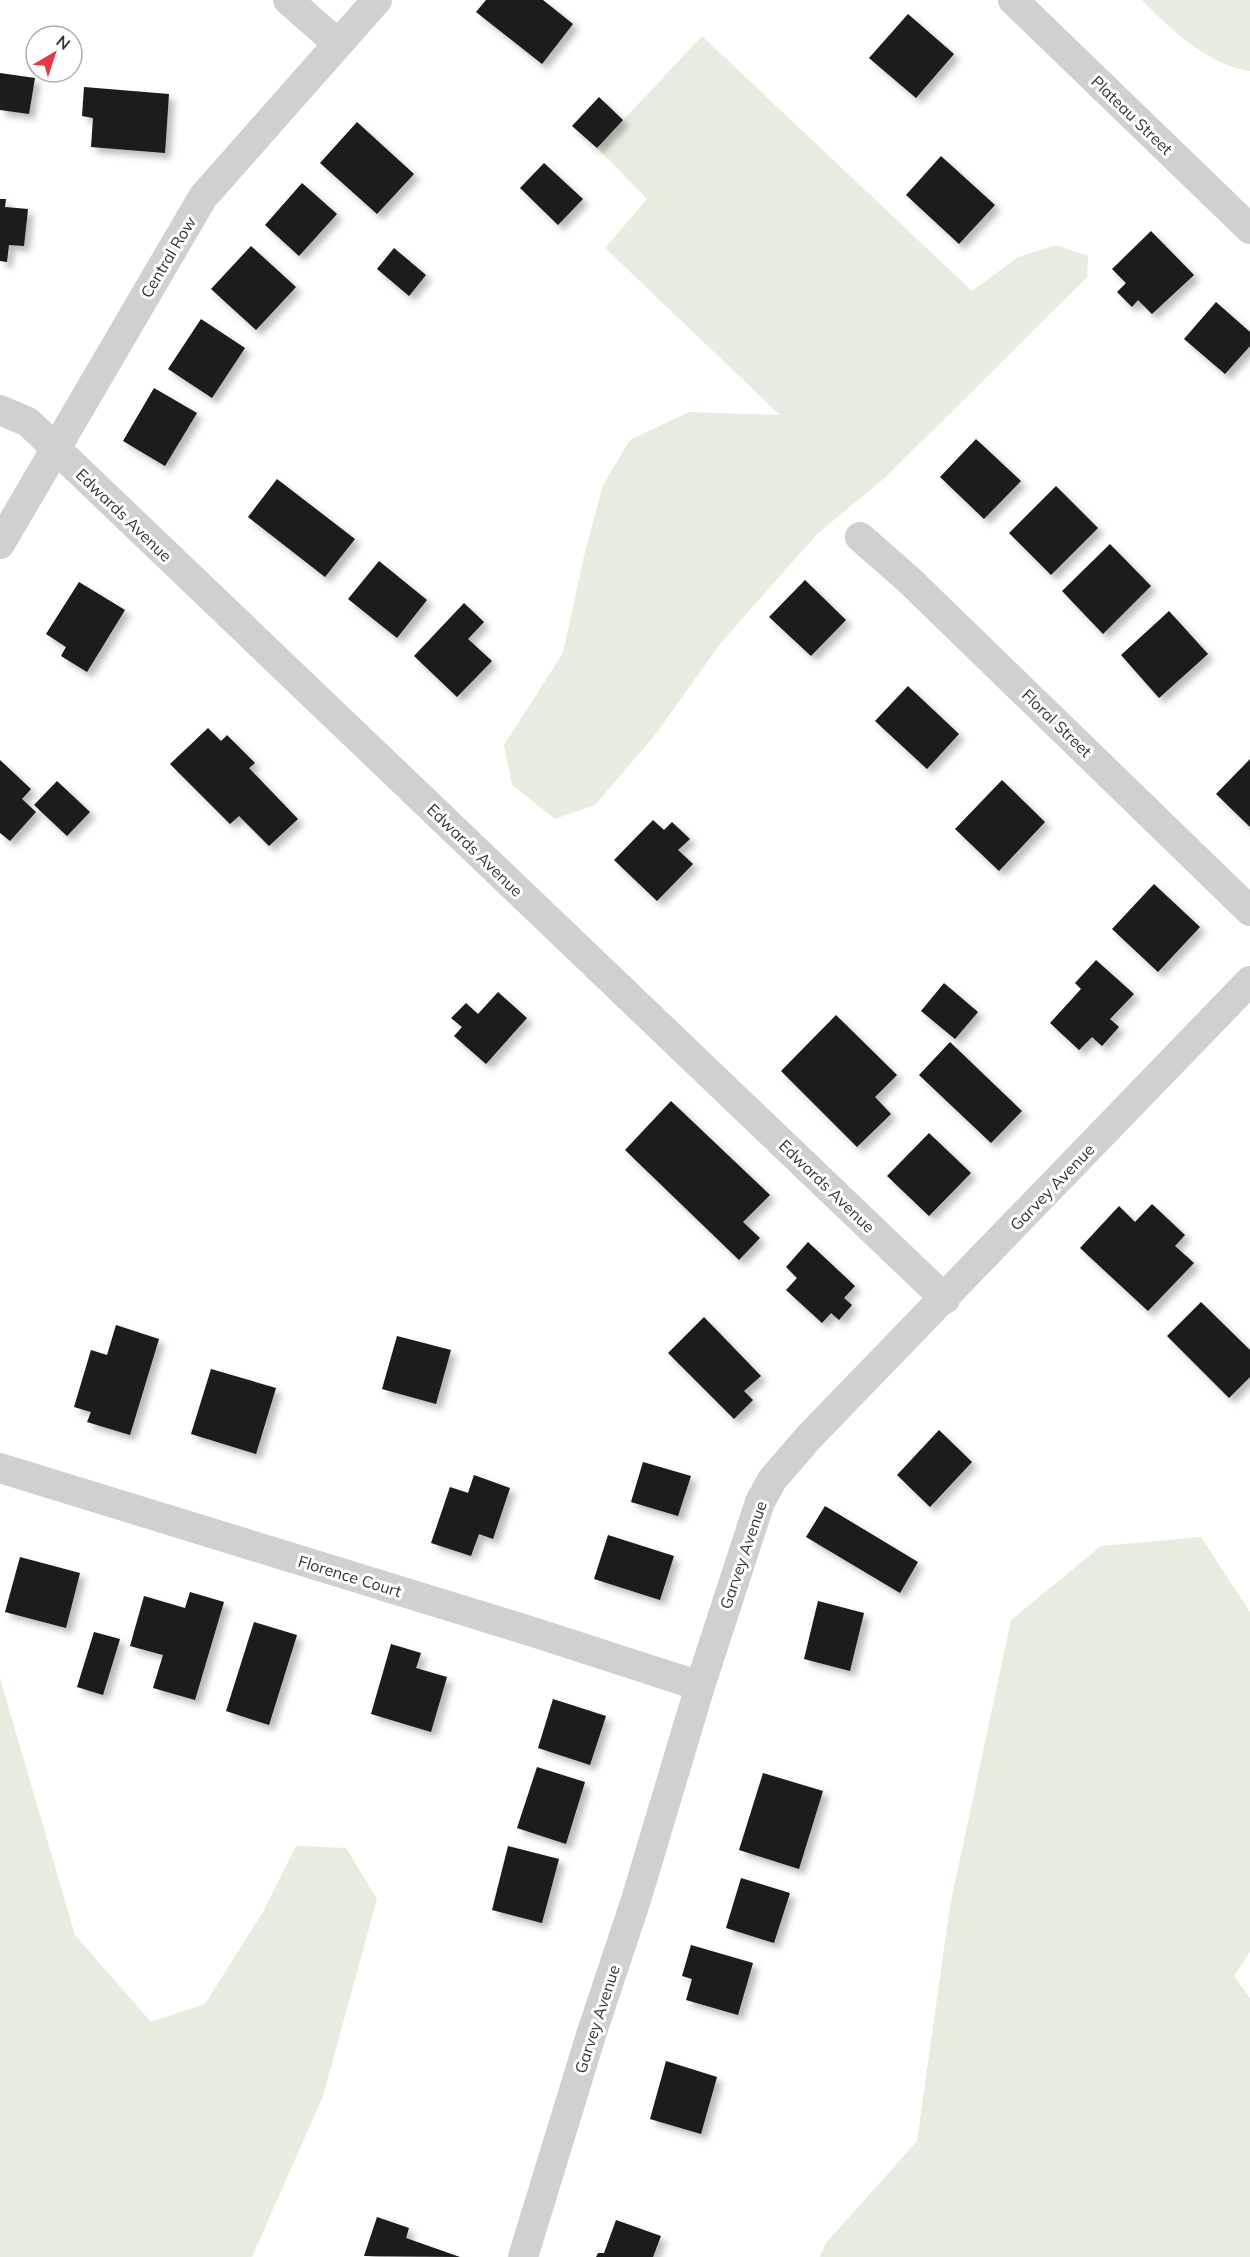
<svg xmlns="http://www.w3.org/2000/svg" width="1250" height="2257" font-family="Mulish,sans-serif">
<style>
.green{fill:#e6ecdf}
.building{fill:#1a1a1a;filter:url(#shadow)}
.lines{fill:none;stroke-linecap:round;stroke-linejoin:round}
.street{stroke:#d0d0d0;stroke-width:30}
.labels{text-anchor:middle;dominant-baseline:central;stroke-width:6;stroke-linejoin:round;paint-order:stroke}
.street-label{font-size:16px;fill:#333;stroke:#fff}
</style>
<defs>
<filter id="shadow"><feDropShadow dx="5.5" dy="5.5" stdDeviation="3" flood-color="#0004"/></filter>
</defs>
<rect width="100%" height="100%" fill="#fff"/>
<path class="green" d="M1142,0H1250V71C1208,65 1170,29 1142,0Z
M702,36L972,291L1018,257L1056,245L1088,256L1087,277L887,476L817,534L720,644L655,735L595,805L555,819L512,785L504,745L563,653L584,556L603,485L630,440L689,412L780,415L605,248L647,199L597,148Z
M1201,1537L1250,1612V1952L1234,1976L1250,1998V2257H820L826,2243L917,2141L950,1906L1011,1620L1101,1546Z
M0,1678L75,1935L151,2022L205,2004L263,1912L296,1846L346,1848L377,1899L323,2096L252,2257H0Z"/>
<path class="building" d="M486,0H543L573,24L542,64L476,12Z
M908,14L954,54L916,98L869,58Z
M0,73L35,78L29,114L0,110Z
M84,87L169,94L165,153L91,147L93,118L82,116Z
M599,97L623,120L597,148L572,126Z
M357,122L414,174L377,214L320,163Z
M941,156L995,205L959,244L906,195Z
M544,163L583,199L558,225L520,188Z
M302,183L337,214L299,256L265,225Z
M0,199H6L5,207L28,209L24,246L9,245L7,262L0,261Z
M1151,231L1194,275L1152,314L1138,300L1132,307L1117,292L1126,283L1112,269Z
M251,246L296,287L256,330L211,289Z
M394,248L426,275L409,296L377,269Z
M1216,302L1250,332V346L1225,374L1184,339Z
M201,319L245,348L212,398L168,369Z
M154,388L197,413L165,466L123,441Z
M976,439L1021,481L984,519L940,477Z
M277,479L355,539L325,577L248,517Z
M1056,486L1098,528L1051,575L1009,533Z
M1110,544L1151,586L1103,634L1062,591Z
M379,561L427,600L397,638L348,599Z
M805,580L846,620L811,656L769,617Z
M79,582L125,610L87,672L61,656L66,647L46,634Z
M464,603L484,622L468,639L492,661L457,697L414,656Z
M1169,611L1208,654L1159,698L1121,655Z
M908,686L959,734L927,769L875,721Z
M208,728L221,741L227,735L255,763L249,768L298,819L269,846L239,816L230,824L170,764Z
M1250,759V827L1216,794Z
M0,760L31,789L22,799L36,812L10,841L0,833Z
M1002,780L1045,822L999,871L955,829Z
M57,781L90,812L67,836L34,805Z
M653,820L664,830L672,822L690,839L678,850L693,864L657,901L614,860Z
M1154,884L1200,927L1158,972L1112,929Z
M1096,960L1134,994L1110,1019L1119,1027L1102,1046L1092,1037L1079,1050L1050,1023L1081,989L1075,983Z
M944,983L978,1012L955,1039L921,1011Z
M498,992L527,1018L486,1064L454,1036L462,1027L451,1018L466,1003L478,1014Z
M836,1015L897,1075L875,1097L891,1114L857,1147L781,1071Z
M950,1042L1022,1111L991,1143L919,1075Z
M671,1101L770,1195L743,1222L760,1238L739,1260L625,1150Z
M929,1133L971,1173L929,1216L887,1176Z
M1152,1204L1185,1235L1175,1246L1194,1263L1148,1311L1080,1248L1119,1206L1135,1222Z
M808,1242L855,1286L844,1298L852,1305L839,1320L831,1313L822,1323L786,1290L797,1278L786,1267Z
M1201,1302L1250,1350V1377L1229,1398L1167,1336Z
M704,1317L761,1376L744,1391L753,1400L734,1419L668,1353Z
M116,1325L159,1339L130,1435L87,1422L91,1412L74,1407L91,1350L107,1355Z
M397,1336L451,1350L436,1404L382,1389Z
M211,1369L276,1388L256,1454L191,1434Z
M939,1430L972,1462L930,1507L897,1475Z
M643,1462L691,1476L678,1516L631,1502Z
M474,1475L510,1488L493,1539L479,1534L471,1556L431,1543L450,1487L468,1493Z
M825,1506L918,1562L900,1593L806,1537Z
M608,1535L674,1556L660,1600L594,1579Z
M20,1557L80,1573L66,1628L5,1612Z
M190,1592L224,1602L195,1700L153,1688L163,1655L130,1646L144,1596L185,1608Z
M818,1601L864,1613L850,1671L804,1659Z
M254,1622L297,1635L269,1725L226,1711Z
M94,1632L120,1639L103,1695L77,1687Z
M391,1644L421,1653L416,1668L447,1677L431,1732L371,1714Z
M553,1699L606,1716L590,1765L538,1748Z
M537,1767L585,1782L566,1844L517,1828Z
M763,1773L823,1791L799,1869L739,1850Z
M508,1846L559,1859L542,1923L492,1910Z
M741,1878L790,1893L774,1943L726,1928Z
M691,1945L753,1963L738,2015L686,2000L692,1979L682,1976Z
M666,2061L717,2077L701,2134L650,2119Z
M377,2217L409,2228L406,2238L460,2257L364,2256Z
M616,2220L661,2236L653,2257H596L598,2253H604Z"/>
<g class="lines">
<path class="street" d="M288,0L337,43
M1013,0L1250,229
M0,410L28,422L945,1299
M860,537L909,580L1250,911
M0,544L203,197L377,0
M0,1468L533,1632L700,1686
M523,2257L591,2035L636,1900L700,1686L760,1502L772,1480L809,1437L1250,981"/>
</g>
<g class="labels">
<g class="street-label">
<text transform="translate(1132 115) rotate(44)">Plateau Street</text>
<text transform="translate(168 257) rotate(-59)">Central Row</text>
<text transform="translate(124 515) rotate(44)">Edwards Avenue</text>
<text transform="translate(1057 723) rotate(44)">Floral Street</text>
<text transform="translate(475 850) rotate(44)">Edwards Avenue</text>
<text transform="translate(827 1186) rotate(44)">Edwards Avenue</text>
<text transform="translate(1052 1187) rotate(-46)">Garvey Avenue</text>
<text transform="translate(743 1555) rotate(-71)">Garvey Avenue</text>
<text transform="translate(350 1576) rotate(17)">Florence Court</text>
<text transform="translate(597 2019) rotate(-72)">Garvey Avenue</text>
</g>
</g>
<g transform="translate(54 54) rotate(39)"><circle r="28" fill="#ffffff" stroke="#adadad" stroke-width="1.5"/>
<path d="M0-4.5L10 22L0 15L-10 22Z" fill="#e63946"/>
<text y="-9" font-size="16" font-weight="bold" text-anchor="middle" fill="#333333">N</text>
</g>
</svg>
